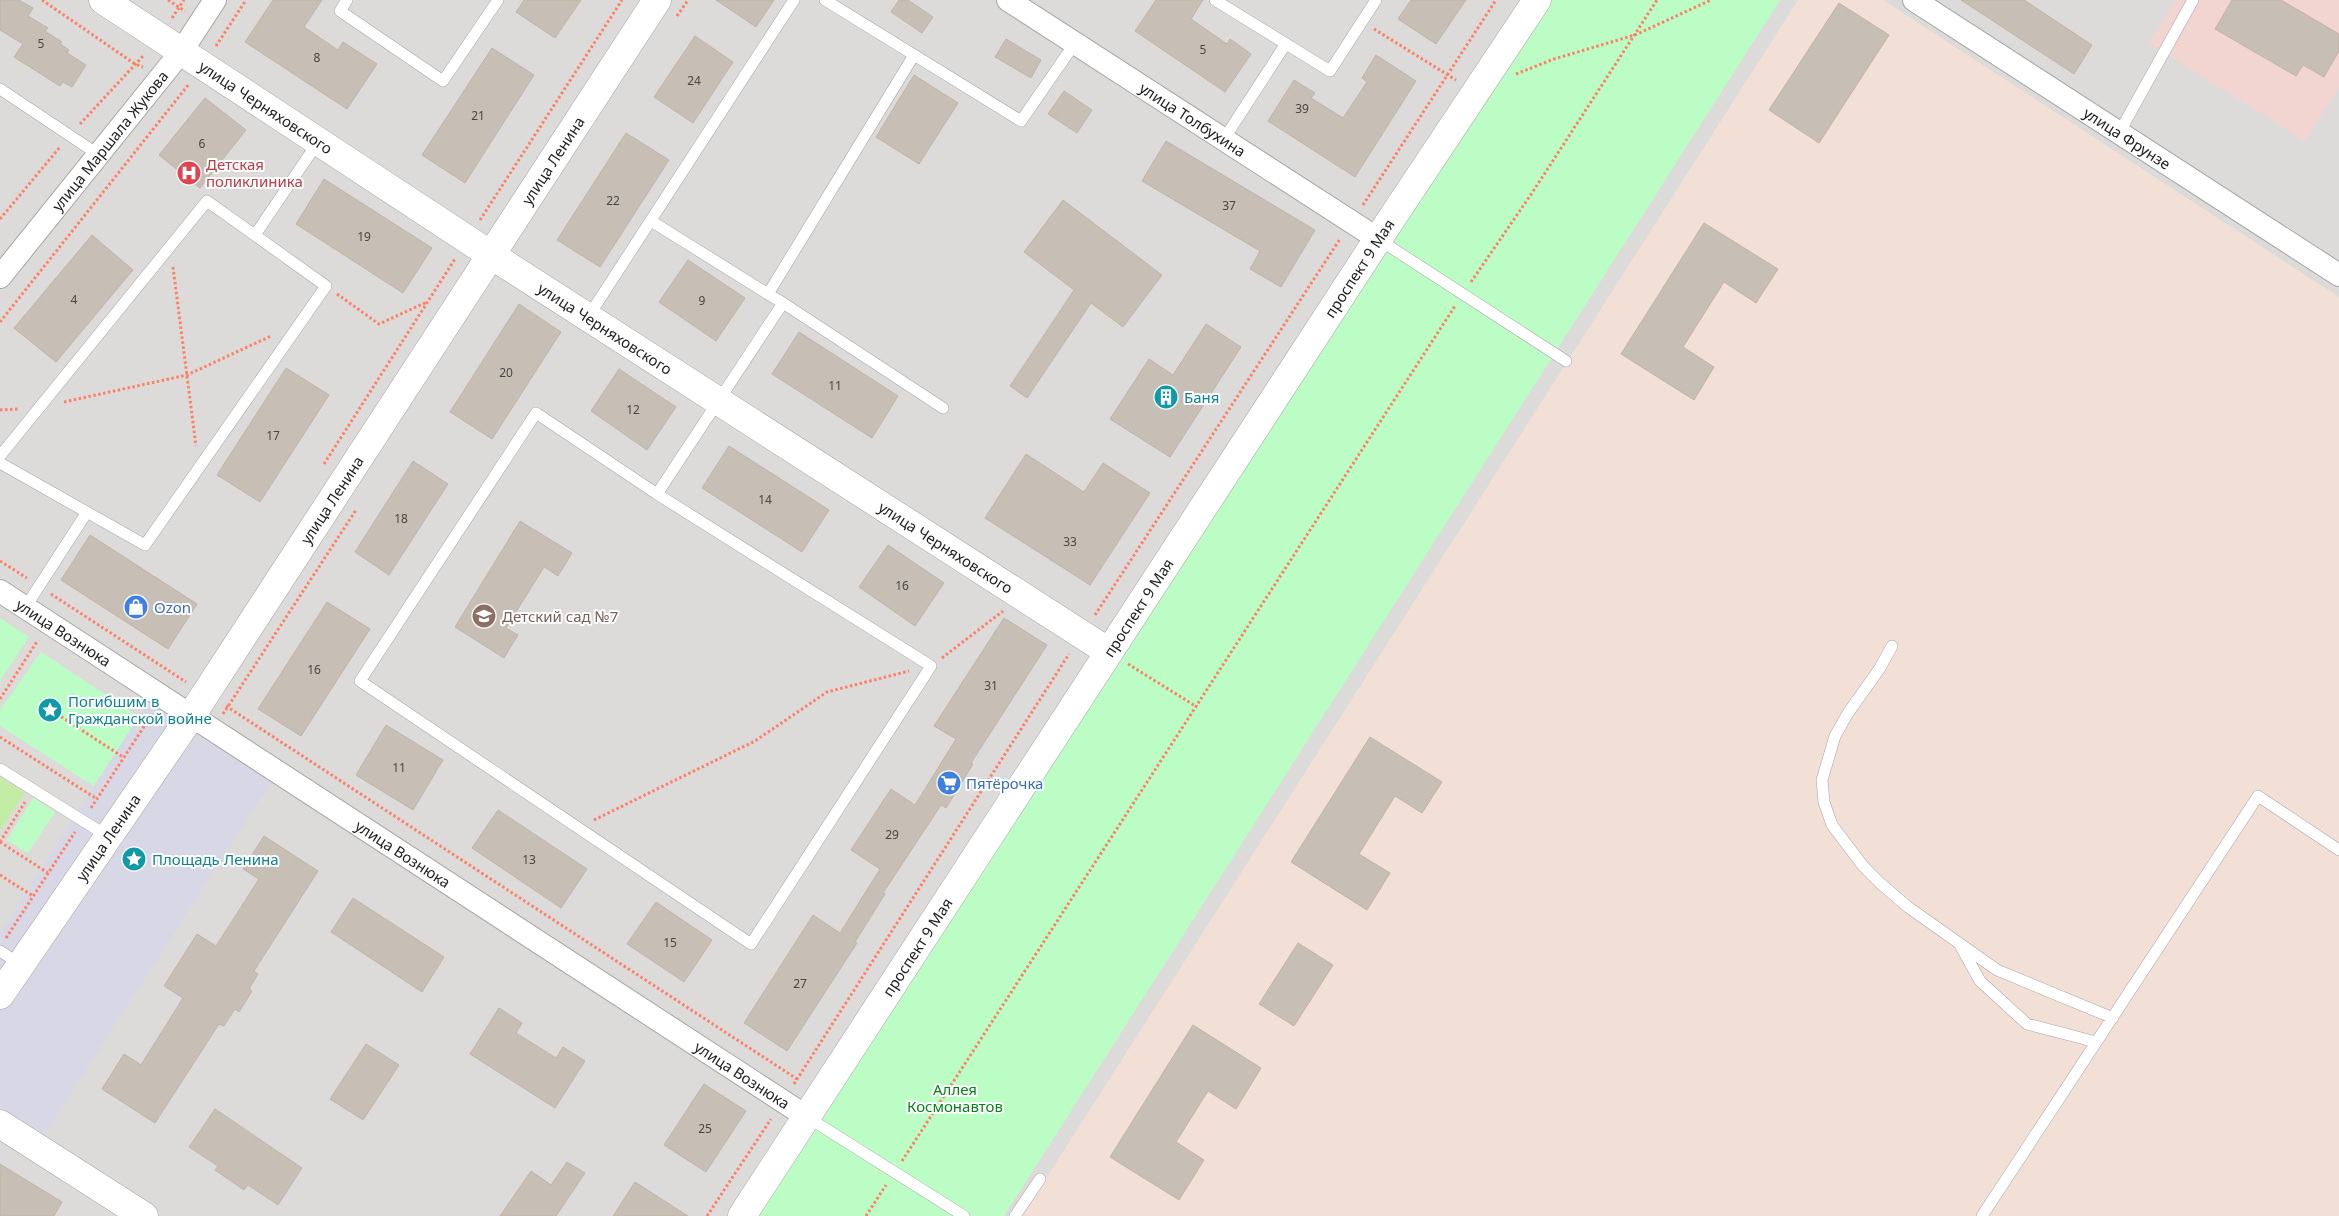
<svg xmlns="http://www.w3.org/2000/svg" width="2339" height="1216" font-family="'Noto Sans',sans-serif">
<style>
.residential{fill:#dcdbda}
.commercial{fill:#f2d4d1}
.military{fill:#f2dfd5}
.grass{fill:#c3eda5}
.park{fill:#bcfdc6}
.plaza{fill:#d8d7e5}
.building{fill:#c7bfb6;stroke:#c2b3a4}
.lines{fill:none;stroke-linecap:round;stroke-linejoin:round}
.service-casing{stroke:#a5a5a5;stroke-width:12}
.minor-casing{stroke:#a5a5a5;stroke-width:24}
.tertiary-casing{stroke:#a5a5a5;stroke-width:29}
.path{stroke:#ff8064;stroke-width:3;stroke-dasharray:2.5 2.5;stroke-linecap:butt}
.service{stroke:#fff;stroke-width:11}
.minor{stroke:#fff;stroke-width:22}
.tertiary{stroke:#fff;stroke-width:28}
.labels{text-anchor:middle;dominant-baseline:central;stroke-width:4;stroke-linejoin:round;paint-order:stroke}
.number-label{font-size:12px;fill:#484644}
.street-label{font-size:15px;fill:#1e1e1e;stroke:#fff}
.health-label{font-size:15px;fill:#be3a42;stroke:#fff;text-anchor:start}
.culture-label{font-size:15px;fill:#0d838f;stroke:#fff;text-anchor:start}
.shop-label{font-size:15px;fill:#366cbe;stroke:#fff;text-anchor:start}
.education-label{font-size:15px;fill:#785e54;stroke:#fff;text-anchor:start}
.park-label{font-size:15px;fill:#048318;stroke:#fff}
</style>
<rect width="100%" height="100%" fill="#efece3"/>
<path class="residential" d="M0,0H2339V1216H0Z"/>
<path class="commercial" d="M2176,0H2339V88L2305,141L2149,43Z"/>
<path class="military" d="M1798,0H1883L2339,297V1216H1022Z"/>
<path class="grass" d="M0,777L25,793L0,831Z"/>
<path class="park" d="M1543,0H1780L1004,1216H753Z
M0,618L29,637L0,681Z
M41,652L139,717L94,786L0,726V710Z
M33,798L55,812L28,853L7,840Z"/>
<path class="plaza" d="M148,702L272,781L42,1138L0,1106V933Z"/>
<path class="building" d="M0,0H19L33,8L28,16L48,28L45,31L62,42L60,44L69,50L67,53L86,65L72,87L63,82L60,86L14,57L23,44L0,30Z
M273,0H322L304,27L338,50L343,42L377,64L347,109L245,42Z
M524,0H581L555,38L516,12Z
M716,0H774L756,27Z
M899,0H908L933,17L922,33L891,12Z
M1156,0H1203L1191,19L1227,44L1230,39L1251,54L1225,92L1135,31Z
M1411,0H1466L1436,44L1398,19Z
M1961,0H2024L2092,45L2074,74Z
M2232,0H2281L2339,34V51L2324,77L2303,65L2296,76L2215,29Z
M1839,3L1889,35L1819,143L1769,110Z
M695,36L733,62L693,123L654,97Z
M1006,39L1041,60L1031,78L995,57Z
M492,48L534,75L465,183L422,155Z
M1376,55L1416,81L1355,177L1268,121L1294,80L1315,93L1311,98L1343,118L1367,82L1362,78Z
M914,75L958,103L919,164L876,137Z
M1064,91L1092,110L1077,133L1048,114Z
M205,98L246,130L200,188L159,155Z
M626,133L669,160L600,267L557,240Z
M1166,141L1315,230L1281,287L1250,269L1260,251L1142,181Z
M324,179L432,248L403,293L296,224Z
M1063,200L1162,275L1123,327L1091,303L1027,398L1010,386L1074,290L1024,252Z
M1704,223L1778,269L1756,303L1724,282L1683,347L1714,367L1694,400L1621,354Z
M92,235L133,270L56,362L14,328Z
M688,260L745,298L716,341L659,302Z
M519,304L561,332L492,439L450,412Z
M1206,324L1241,347L1170,457L1110,419L1149,359L1173,375Z
M799,332L898,396L872,438L772,374Z
M286,368L329,395L260,502L217,475Z
M619,369L676,407L647,450L591,411Z
M729,446L829,510L802,552L702,488Z
M1026,454L1084,492L1103,463L1150,493L1090,585L985,518Z
M413,461L448,484L389,575L355,552Z
M520,521L572,553L558,576L544,567L506,628L518,635L504,658L455,627Z
M90,535L197,604L168,649L61,580Z
M888,545L944,583L915,626L859,587Z
M327,602L370,629L301,736L258,709Z
M1004,618L1047,645L971,763L973,764L946,808L941,805L883,893L885,894L855,942L857,943L787,1051L744,1023L813,915L840,933L880,869L851,850L891,789L915,805L956,739L934,726Z
M386,725L443,760L413,810L356,775Z
M1370,737L1442,782L1422,813L1395,796L1359,854L1390,873L1367,910L1291,862Z
M498,810L587,869L561,908L472,848Z
M264,836L318,871L254,971L258,974L249,989L252,991L239,1012L235,1009L224,1026L219,1024L155,1123L102,1089L124,1054L141,1065L183,998L164,986L197,934L216,946L259,879L243,869Z
M353,898L444,957L422,992L331,932Z
M656,902L712,940L684,982L627,944Z
M1298,943L1333,965L1294,1026L1259,1004Z
M499,1008L522,1023L516,1033L556,1058L563,1047L585,1061L555,1108L470,1054Z
M1193,1025L1261,1068L1236,1109L1208,1091L1176,1142L1204,1160L1179,1200L1110,1157Z
M366,1044L399,1065L363,1120L330,1099Z
M704,1084L746,1111L706,1172L664,1145Z
M215,1109L302,1168L278,1205L248,1185L244,1190L215,1170L218,1166L189,1147Z
M567,1162L585,1173L556,1216H500L531,1171L551,1185Z
M0,1164L62,1202L54,1216H0Z
M635,1182L688,1216H613Z"/>
<g class="lines">
<defs>
<path id="service" d="M347,0L340,11L443,81L498,0
M825,0L1021,121L1075,43
M1215,0L1330,71L1376,0
M0,89L99,155
M2119,133L2193,0
M1224,139L1285,45
M651,221L768,294
M255,235L318,142
M1378,239L1566,361
M783,303L943,408
M588,317L794,0
M0,456L207,201L326,286L145,545L0,463
M657,494L931,666L751,944L360,681L536,413L657,494L783,303L768,294L914,55
M25,608L87,512
M1892,646L1880,668L1848,713L1835,736L1822,780L1824,802L1832,825L1863,866L1880,883L1908,907L1997,970L2113,1018
M0,769L109,837
M1960,945L1980,981L2027,1024L2096,1042
M0,951L21,965
M807,1117L964,1216
M1015,1216L1040,1179
M1982,1216L2258,796L2339,850"/>
<g id="minor">
<path id="s1" d="M1008,0L1378,239"/>
<path id="s2" d="M1914,0L2339,275"/>
<path id="s3" d="M0,277L181,52L215,0"/>
<path id="s4" d="M0,591L807,1117"/>
</g>
<g id="tertiary">
<path id="s5" d="M103,0L491,255L1109,652"/>
<path id="s6" d="M0,995L191,716L657,0"/>
<path d="M0,1124L144,1216"/>
<path id="s7" d="M742,1216L1378,239L1537,0"/>
</g>
</defs>
<use href="#service" class="service-casing"/>
<use href="#minor" class="minor-casing"/>
<use href="#tertiary" class="tertiary-casing"/>
<path class="path" d="M42,0L135,64L143,67
M168,0L185,11
M677,16L688,0
M172,18L184,0
M1374,29L1456,80
M216,46L246,0
M1516,74L1554,59L1635,35L1711,0
M80,124L144,55
M1363,205L1496,0
M0,219L60,147
M480,220L622,0
M173,267L196,446
M1471,282L1532,193L1657,0
M337,294L379,324L427,302
M0,322L189,84
M64,402L187,375L271,336
M0,410L18,409
M324,464L455,259
M0,561L27,578
M51,594L186,682
M1095,615L1340,239
M942,658L1003,611
M1128,664L1197,707
M0,699L38,640
M226,706L797,1079
M57,714L123,757
M223,714L356,510
M0,737L97,799
M91,808L145,725L156,716
M594,820L755,741L827,692L909,671
M0,842L25,802
M0,842L48,873
M0,875L33,896
M6,938L75,832
M794,1084L1069,654
M902,1161L1455,306
M707,1216L771,1119
M866,1216L886,1185"/>
<use href="#service" class="service"/>
<use href="#minor" class="minor"/>
<use href="#tertiary" class="tertiary"/>
</g>
<defs>
<symbol id="hospital-disc" viewBox="-11 -11 22 22"><circle r="9.5" fill="#e0444e" stroke="#fff"/><path d="M-5-5h3v3.5h4V-5h3V5h-3V1.5h-4V5h-3Z" fill="#fff"/></symbol>
<symbol id="building-disc" viewBox="-11 -11 22 22"><circle r="9.5" fill="#0f9aa8" stroke="#fff"/><path d="M-4-6H4V6H1V3H-1V6H-4ZM-2.5-4.3h1.7v1.8h-1.7ZM.8-4.3h1.7v1.8H.8ZM-2.5-1h1.7V.8h-1.7ZM.8-1h1.7V.8H.8Z" fill="#fff"/></symbol>
<symbol id="shop-disc" viewBox="-11 -11 22 22"><circle r="9.5" fill="#3f7fe0" stroke="#fff"/><path d="M-5-2.5h2.3a2.7 3.5 0 0 1 5.4 0H5L5.5 6h-11ZM-1.5-2.5h3a1.5 2.3 0 0 0-3 0Z" fill="#fff"/></symbol>
<symbol id="school-disc" viewBox="-11 -11 22 22"><circle r="9.5" fill="#8d6e63" stroke="#fff"/><path d="M0-5L7-2L0 1L-7-2ZM-4 1L0 2.5L4 1V4Q0 6-4 4Z" fill="#fff"/></symbol>
<symbol id="sight-disc" viewBox="-11 -11 22 22"><circle r="9.5" fill="#0f9aa8" stroke="#fff"/><path d="M0-6L1.8-2.2L6-1.7L2.9 1.2L3.7 5.4L0 3.3L-3.7 5.4L-2.9 1.2L-6-1.7L-1.8-2.2Z" fill="#fff"/></symbol>
<symbol id="supermarket-disc" viewBox="-11 -11 22 22"><circle r="9.5" fill="#3f7fe0" stroke="#fff"/><path d="M-6-5.5h2.5l.6 2H6L4.5 2H-2.5L-4.4-4H-6ZM-1.5 3.2a1.3 1.3 0 1 0 .1 0ZM3 3.2a1.3 1.3 0 1 0 .1 0Z" fill="#fff"/></symbol>
</defs>
<g fill-rule="evenodd">
<use href="#hospital-disc" x="175" y="159" width="28" height="28"/>
<use href="#building-disc" x="1152" y="383" width="28" height="28"/>
<use href="#shop-disc" x="122" y="593" width="28" height="28"/>
<use href="#school-disc" x="470" y="602" width="28" height="28"/>
<use href="#sight-disc" x="36" y="696" width="28" height="28"/>
<use href="#supermarket-disc" x="935" y="769" width="28" height="28"/>
<use href="#sight-disc" x="120" y="845" width="28" height="28"/>
</g>
<g class="labels">
<g class="number-label">
<text x="41" y="43">5</text>
<text x="1203" y="49">5</text>
<text x="317" y="57">8</text>
<text x="694" y="80">24</text>
<text x="1302" y="108">39</text>
<text x="478" y="115">21</text>
<text x="202" y="143">6</text>
<text x="613" y="200">22</text>
<text x="1229" y="205">37</text>
<text x="364" y="236">19</text>
<text x="74" y="299">4</text>
<text x="702" y="300">9</text>
<text x="506" y="372">20</text>
<text x="835" y="385">11</text>
<text x="633" y="409">12</text>
<text x="273" y="435">17</text>
<text x="765" y="499">14</text>
<text x="401" y="518">18</text>
<text x="1070" y="541">33</text>
<text x="902" y="585">16</text>
<text x="314" y="669">16</text>
<text x="991" y="685">31</text>
<text x="399" y="767">11</text>
<text x="892" y="834">29</text>
<text x="529" y="859">13</text>
<text x="670" y="942">15</text>
<text x="800" y="983">27</text>
<text x="705" y="1128">25</text>
</g>
<g class="street-label">
<text stroke="none"><textPath href="#s5" startOffset="195">улица Черняховского</textPath></text>
<text stroke="none"><textPath href="#s1" startOffset="220">улица Толбухина</textPath></text>
<text stroke="none"><textPath href="#s2" startOffset="254">улица Фрунзе</textPath></text>
<text stroke="none"><textPath href="#s3" startOffset="175">улица Маршала Жукова</textPath></text>
<text stroke="none"><textPath href="#s6" startOffset="1001">улица Ленина</textPath></text>
<text stroke="none"><textPath href="#s7" startOffset="1131">проспект 9 Мая</textPath></text>
<text stroke="none"><textPath href="#s5" startOffset="600">улица Черняховского</textPath></text>
<text stroke="none"><textPath href="#s6" startOffset="596">улица Ленина</textPath></text>
<text stroke="none"><textPath href="#s5" startOffset="1005">улица Черняховского</textPath></text>
<text stroke="none"><textPath href="#s7" startOffset="726">проспект 9 Мая</textPath></text>
<text stroke="none"><textPath href="#s4" startOffset="76">улица Вознюка</textPath></text>
<text stroke="none"><textPath href="#s6" startOffset="191">улица Ленина</textPath></text>
<text stroke="none"><textPath href="#s4" startOffset="481">улица Вознюка</textPath></text>
<text stroke="none"><textPath href="#s7" startOffset="321">проспект 9 Мая</textPath></text>
<text stroke="none"><textPath href="#s4" startOffset="886">улица Вознюка</textPath></text>
</g>
<g class="health-label">
<text x="206" y="164">Детская<tspan x="206" dy="17">поликлиника</tspan></text>
</g>
<g class="culture-label">
<text x="1184" y="397">Баня</text>
<text x="68" y="701">Погибшим в<tspan x="68" dy="17">Гражданской войне</tspan></text>
<text x="152" y="859">Площадь Ленина</text>
</g>
<g class="shop-label">
<text x="154" y="607">Ozon</text>
<text x="966" y="783">Пятёрочка</text>
</g>
<g class="education-label">
<text x="502" y="616">Детский сад №7</text>
</g>
<g class="park-label">
<text x="955" y="1089">Аллея<tspan x="955" dy="17">Космонавтов</tspan></text>
</g>
</g>
</svg>
